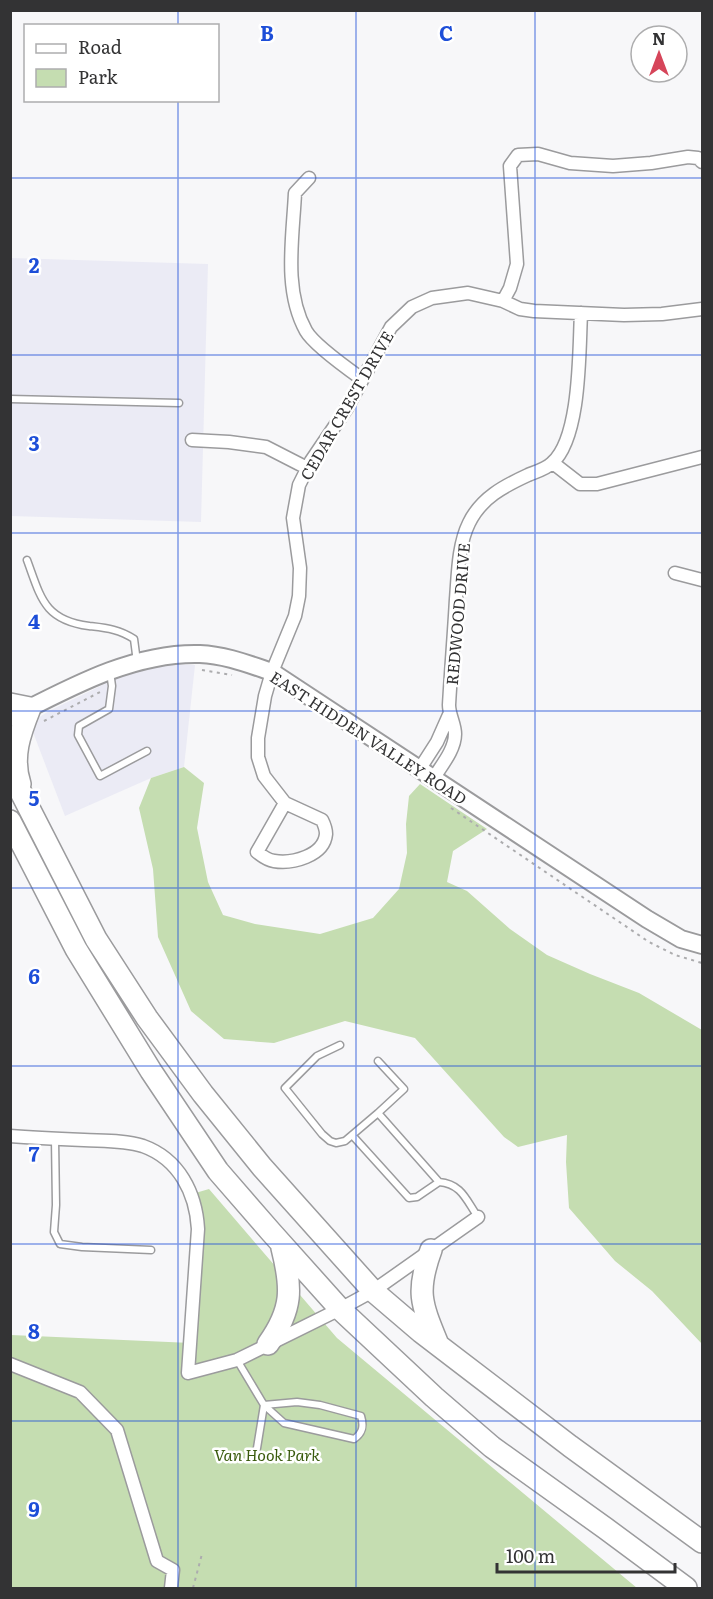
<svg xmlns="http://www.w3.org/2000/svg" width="713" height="1599" font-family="Literata,serif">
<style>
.built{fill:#ebebf5}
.green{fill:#c5ddb1}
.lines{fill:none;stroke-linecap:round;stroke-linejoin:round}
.lane-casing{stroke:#9b9b9d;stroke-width:9}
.street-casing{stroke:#9b9b9d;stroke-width:15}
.secondary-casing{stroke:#9b9b9d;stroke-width:20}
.highway-casing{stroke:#9b9b9d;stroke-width:24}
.path{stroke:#acacae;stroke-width:2;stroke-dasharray:3 4.5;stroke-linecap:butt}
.lane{stroke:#fff;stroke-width:6}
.street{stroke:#fff;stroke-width:12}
.secondary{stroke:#fff;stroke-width:16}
.highway{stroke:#fff;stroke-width:21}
.grid{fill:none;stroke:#1d4ed8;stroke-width:1.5;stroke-opacity:0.55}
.labels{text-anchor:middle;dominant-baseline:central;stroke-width:5;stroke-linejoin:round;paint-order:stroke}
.street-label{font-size:16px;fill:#333334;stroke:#fff}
.park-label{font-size:16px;font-style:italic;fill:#3a5b0e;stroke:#fff}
.grid-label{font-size:20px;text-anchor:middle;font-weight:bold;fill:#1d4ed8;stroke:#fff;stroke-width:5;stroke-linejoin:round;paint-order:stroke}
</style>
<rect width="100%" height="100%" fill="#f7f7f9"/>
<path class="built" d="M11,258L208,264L201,522L11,516Z
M172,664L195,665L184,767L151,778L65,816L31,727L38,718L49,711L123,675L155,666Z"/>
<path class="green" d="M184,767L204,783L197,828L208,882L223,915L255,924L320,934L373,918L399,889L407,853L406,824L409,796L420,784L487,829L453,851L447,882L467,891L510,929L547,955L590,974L639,993L702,1030V1344L652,1291L615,1261L569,1208L566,1162L567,1135L518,1147L504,1137L415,1038L345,1021L274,1043L224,1039L191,1011L158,937L153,869L139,808L151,778Z
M209,1189L337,1338L637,1588H11V1335L191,1343L198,1229L192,1194Z"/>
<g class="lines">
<defs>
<path id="lane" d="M10,399L179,403
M27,560C41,598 44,620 89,626C106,628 119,629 134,639L137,662
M110,672L112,686L109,709L79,726L78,735L100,776L147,751
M340,1045L317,1056L285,1088L322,1134L330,1141L336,1143L345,1141L378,1113L439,1182C462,1184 466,1200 478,1217
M378,1113L404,1089L378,1061
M352,1135L409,1198L417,1197L439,1182
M55,1139L56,1205L54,1232L60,1244L82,1247L151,1250
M237,1360L264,1405L284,1423L354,1439C363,1433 364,1426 361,1416L320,1405L297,1402L264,1405L257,1448"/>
<path id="street" d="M309,178L295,193C293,237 283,290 306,331C314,345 348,369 362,379
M503,301L510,288L517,264L510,166L518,155L538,154L570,163L613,166L651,163L688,157L698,158L702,162
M192,440L229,442L266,447L307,468
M553,463L580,484H597L702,457
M675,573L702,580
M419,770L437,742L449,715
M433,779C441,766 455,750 455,734C455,724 449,715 449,705C451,670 454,635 456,599C458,575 458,545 469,523C481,498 504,486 528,475C535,472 546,469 552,463C581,438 579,350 581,313
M285,803L257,852C262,856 267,860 274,861C292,864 324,856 326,834C326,830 324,824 322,820L285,803L264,776L258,757V738L265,696L272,672L295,616L299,596L300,568L293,518L299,485L311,461L347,408L391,327L412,307L432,298L468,293L503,301L520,309L534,311L624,315L662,314L702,309
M10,1136C35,1138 59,1139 84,1140C103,1141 124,1140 143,1146C179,1159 196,1193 198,1229L188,1373L237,1360L340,1309L373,1291L478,1217
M10,1364L80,1392L117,1430L157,1561L173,1570L171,1588"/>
<path id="secondary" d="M10,718C69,688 133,652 200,654C225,655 248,664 272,672L647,919L681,939L702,945"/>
<path id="highway" d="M10,704L30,708C20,733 11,757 20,784
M10,771L96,939L147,1018L203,1094L262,1167L373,1291L421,1332L570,1446L702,1542
M10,821L76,949L151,1071L218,1171L271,1232L340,1309L434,1397L492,1447L605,1528L686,1588
M431,1250C416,1291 421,1303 437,1342
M268,1344C293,1309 292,1288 282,1248"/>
</defs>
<use href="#lane" class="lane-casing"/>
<use href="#street" class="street-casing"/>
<use href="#secondary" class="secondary-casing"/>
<use href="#highway" class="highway-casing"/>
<path class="path" d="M202,670L232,675
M44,721L102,691
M451,808L649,942L675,955L702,963
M193,1588L202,1554"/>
<use href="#lane" class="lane"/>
<use href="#street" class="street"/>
<use href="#secondary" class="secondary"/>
<use href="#highway" class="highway"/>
</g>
<path class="grid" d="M178,10V26M356,10V1588M535,10V1588M178,100V1588M10,178H702M10,355H702M10,533H702M10,711H702M10,888H702M10,1066H702M10,1244H702M10,1421H702"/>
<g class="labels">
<g class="street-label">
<text transform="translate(346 405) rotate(-60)">CEDAR CREST DRIVE</text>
<text transform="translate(457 614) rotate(-85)">REDWOOD DRIVE</text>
<text transform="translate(369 737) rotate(33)">EAST HIDDEN VALLEY ROAD</text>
</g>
<g class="park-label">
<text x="267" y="1454">Van Hook Park</text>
</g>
</g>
<g class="grid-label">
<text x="267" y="41">B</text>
<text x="446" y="41">C</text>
<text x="34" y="273">2</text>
<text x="34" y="451">3</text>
<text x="34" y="629">4</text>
<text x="34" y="806">5</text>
<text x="34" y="984">6</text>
<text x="34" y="1162">7</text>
<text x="34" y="1339">8</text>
<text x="34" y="1517">9</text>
</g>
<rect width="713" height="1599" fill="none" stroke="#333334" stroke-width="24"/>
<rect x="24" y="24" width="195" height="78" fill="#ffffff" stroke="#adadae" stroke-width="1.5"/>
<rect x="36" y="44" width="30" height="9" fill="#ffffff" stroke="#adadae" stroke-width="1.5"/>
<text x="78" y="54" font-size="18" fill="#333334">Road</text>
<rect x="36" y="69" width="30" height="18" fill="#c5ddb1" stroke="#adadae" stroke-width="1.5"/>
<text x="78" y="84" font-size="18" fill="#333334">Park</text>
<g transform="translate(659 54)"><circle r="28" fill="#ffffff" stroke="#adadae" stroke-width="1.5"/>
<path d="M0-4.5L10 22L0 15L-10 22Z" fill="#d6455a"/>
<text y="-9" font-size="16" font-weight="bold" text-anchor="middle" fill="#333334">N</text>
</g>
<path d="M497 1563v9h178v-9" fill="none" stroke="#333334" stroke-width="3"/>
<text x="506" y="1563" font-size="18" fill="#333334" stroke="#ffffff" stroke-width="4.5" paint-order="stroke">100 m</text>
</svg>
